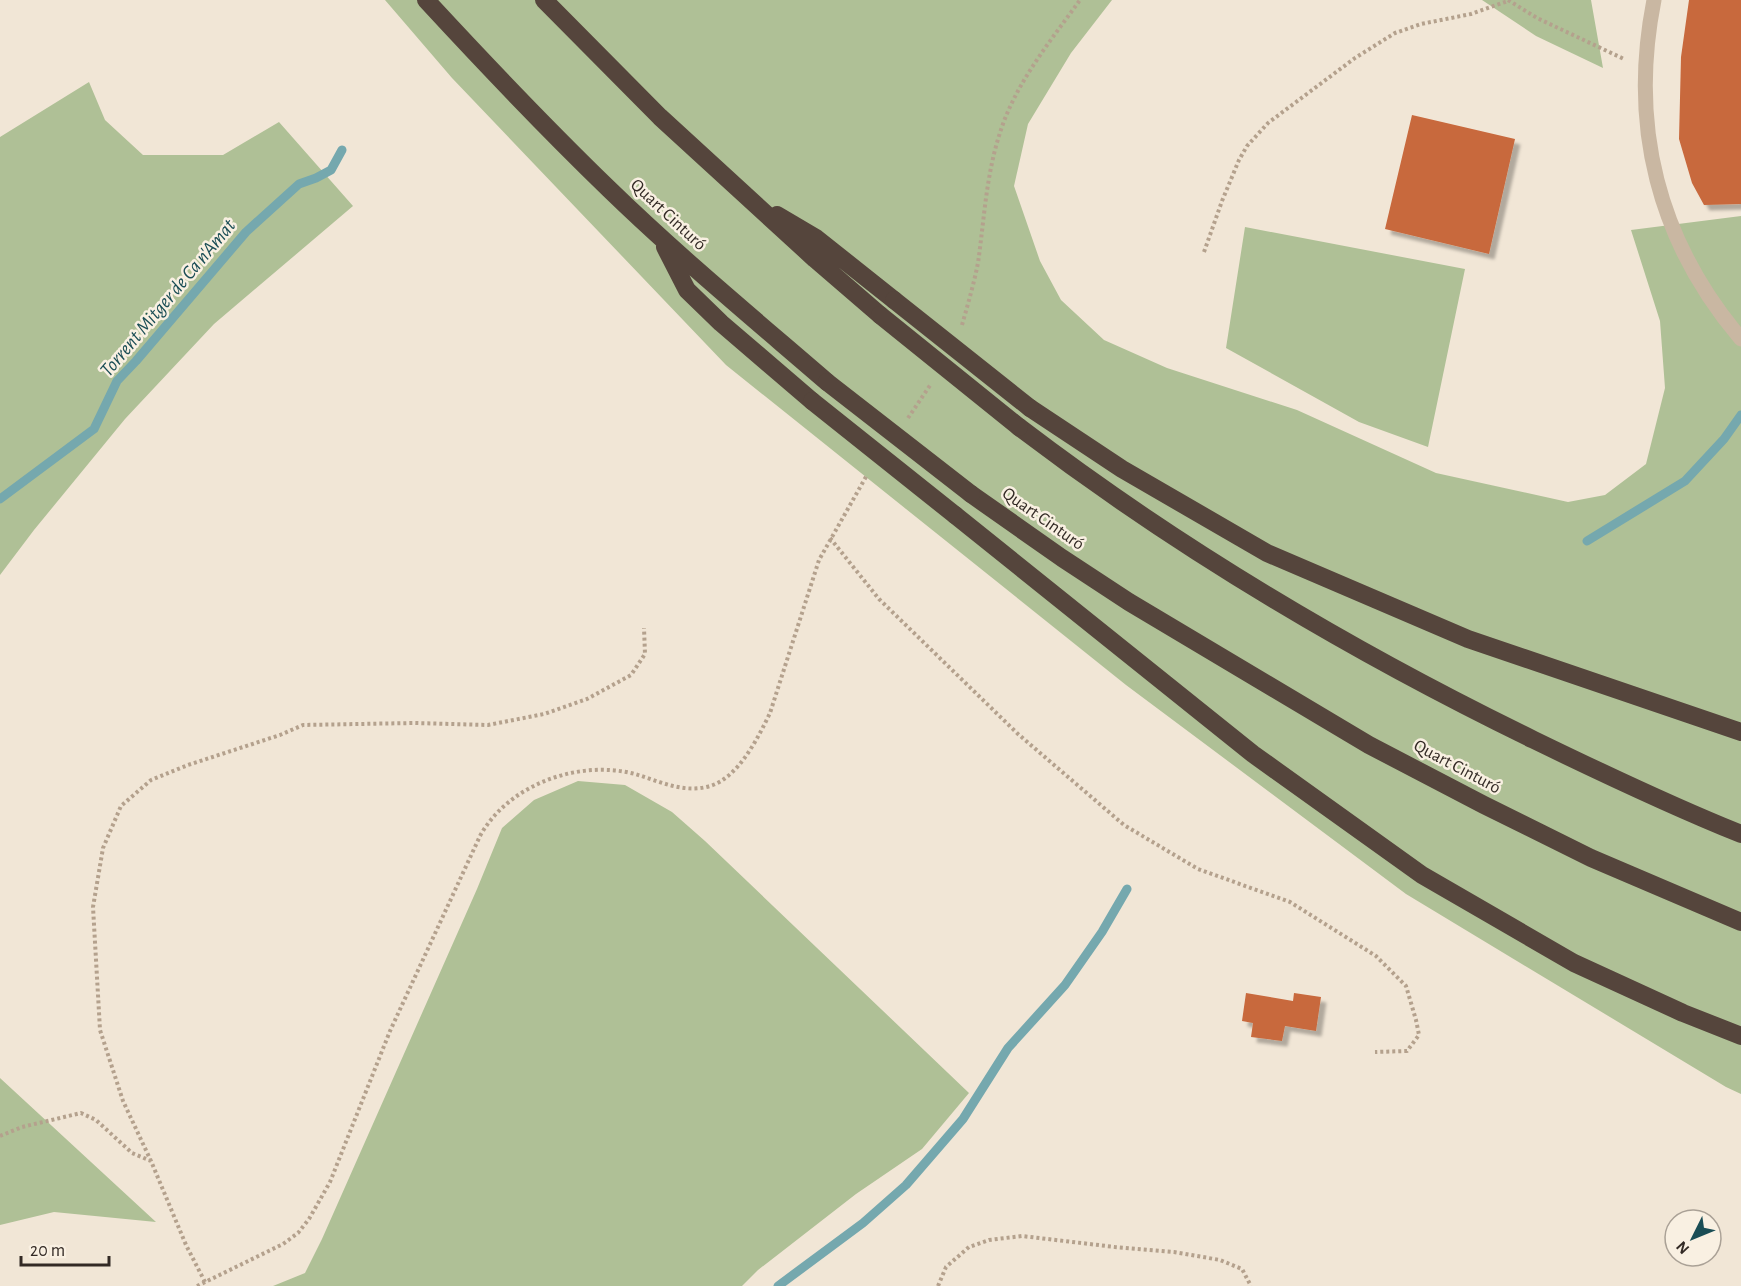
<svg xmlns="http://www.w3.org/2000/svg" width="1741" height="1286" font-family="'Alegreya Sans',sans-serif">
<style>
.green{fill:#afc096}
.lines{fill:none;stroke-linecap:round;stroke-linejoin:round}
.stream{stroke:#75a8ae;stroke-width:9}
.building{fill:#c8693d;filter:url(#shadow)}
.path{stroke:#b4a18d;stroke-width:4;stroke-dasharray:3 3;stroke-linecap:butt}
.tertiary{stroke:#c9b7a2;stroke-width:15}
.motorway{stroke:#55453c;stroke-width:18}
.motorway-bridge{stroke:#55453c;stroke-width:18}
.labels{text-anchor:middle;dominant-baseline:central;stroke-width:5;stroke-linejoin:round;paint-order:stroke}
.street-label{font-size:18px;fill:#332a25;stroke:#f9f0e2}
.water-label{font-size:20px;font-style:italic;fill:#1a4d55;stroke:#f9f0e2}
</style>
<defs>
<filter id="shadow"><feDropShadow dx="5.5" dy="5.5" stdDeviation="1.5" flood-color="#0004"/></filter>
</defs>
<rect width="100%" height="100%" fill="#f1e6d6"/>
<path class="green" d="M385,0H1112L1071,53L1028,124L1014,186L1040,261L1061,300L1104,340L1167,368L1297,410L1436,473L1568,502L1605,495L1646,464L1665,388L1660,321L1631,230L1741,216V1094L1726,1087L1406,894L1126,685L726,365L452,78Z
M1482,0H1591L1603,68L1536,36Z
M89,82L105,120L143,155H223L279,122L353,206L214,324L125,419L34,530L0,575V137Z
M1245,227L1465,269L1428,447L1359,422L1226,348Z
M578,781L625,785L672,812L705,841L969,1093L922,1149L856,1194L758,1270L742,1286H273L305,1273L322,1239L477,889L502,828L534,800Z
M0,1078L156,1222L54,1212L0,1225Z"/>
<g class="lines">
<path class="stream" d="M0,499L94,429L117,381L136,361L246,232L299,184L316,178L331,170L342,150
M1587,541L1685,481L1724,439L1741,415
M778,1286L863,1223L906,1185L963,1119L1008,1048L1065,985L1102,932L1127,889"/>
</g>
<path class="building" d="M1689,0H1741V204L1704,205L1692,183L1679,139L1681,57Z
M1412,115L1515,139L1489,254L1385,229Z
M1246,993L1293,1001L1294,993L1321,997L1316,1031L1285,1026L1282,1041L1251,1037L1253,1023L1242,1021Z"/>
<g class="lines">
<path class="path" d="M1508,0L1537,18L1624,59
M1204,252L1222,201L1239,160L1247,146L1268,123L1355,58L1395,33L1421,24L1471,14L1508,1
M962,325C968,304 974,283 978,263C984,221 986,177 999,136C1014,85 1049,43 1080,0
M908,418L931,384
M830,538L879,599L1018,734L1124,825L1198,869L1290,902L1376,956L1406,986L1416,1020L1419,1035L1407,1051L1375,1052
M0,1136L22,1127L81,1113L96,1120L132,1153L151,1161
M205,1282L186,1245L151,1161L123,1101L100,1030L93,907L103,848L121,806L151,780L188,765L280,735L303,725L414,723L488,725L544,714L587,699L631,675L645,654L644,628
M197,1286L283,1244L298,1233L309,1219L330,1182L390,1031L480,836C508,785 578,759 635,774C659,781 684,794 710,786C738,778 758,738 770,713L819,560L867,475
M938,1286L946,1267L969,1247L989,1240L1022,1236L1115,1247L1174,1252L1220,1260L1242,1269L1251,1286"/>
<path class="tertiary" d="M1654,0C1629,126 1658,241 1741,339"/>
<path class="motorway" d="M426,0C486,65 546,128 609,189C679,257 754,319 827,382
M544,0L660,117L815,259L880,315
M777,215L816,238L894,300
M665,247L687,290L721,323L812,401
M1030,408L1122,469L1267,553L1468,639L1741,732
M1019,427C1179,549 1353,652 1534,740C1602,773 1671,806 1741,834
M971,494L1062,558L1129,602L1369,745L1484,805L1591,858L1741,922
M955,515L1253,754L1422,875L1574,963L1683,1013L1741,1036"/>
<path class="motorway-bridge" d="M894,300L1030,408
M880,315L1019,427
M827,382L971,494
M812,401L955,515"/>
</g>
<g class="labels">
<g class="street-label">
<text transform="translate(668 215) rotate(43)">Quart Cinturó</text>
<text transform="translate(1043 519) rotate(35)">Quart Cinturó</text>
<text transform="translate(1457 767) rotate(28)">Quart Cinturó</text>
</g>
<g class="water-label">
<text transform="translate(168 298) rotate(-50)">Torrent Mitger de Ca n'Amat</text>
</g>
</g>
<g transform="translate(1693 1238) rotate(227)"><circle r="28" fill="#f9f0e2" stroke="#aaa196" stroke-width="1.5"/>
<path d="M0-4.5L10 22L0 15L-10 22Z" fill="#1a4d55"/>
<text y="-9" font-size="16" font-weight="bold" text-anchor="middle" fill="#332a25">N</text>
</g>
<path d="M21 1256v9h88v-9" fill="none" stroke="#332a25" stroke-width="3"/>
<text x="30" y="1256" font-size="18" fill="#332a25" stroke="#f9f0e2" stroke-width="4.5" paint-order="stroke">20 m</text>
</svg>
